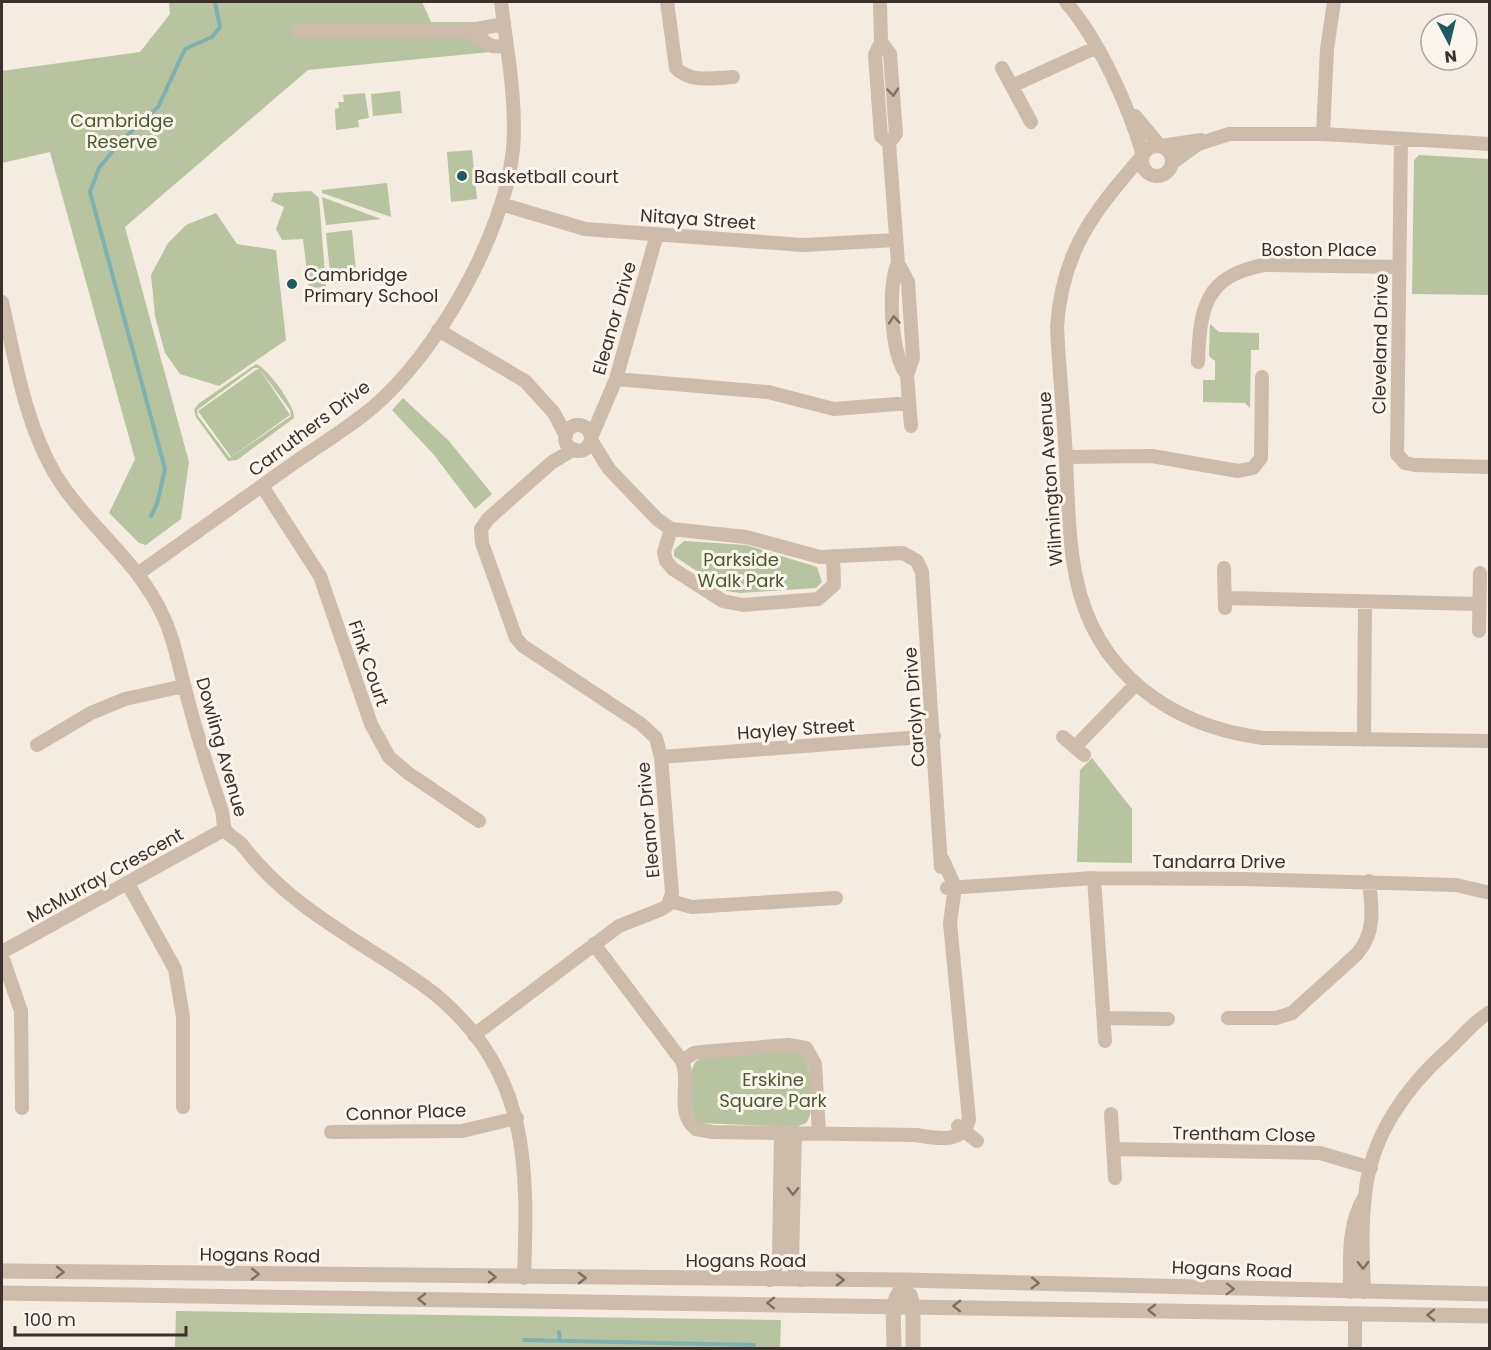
<svg xmlns="http://www.w3.org/2000/svg" width="1491" height="1350" font-family="Poppins,sans-serif">
<style>
.green{fill:#b8c4a0;fill-rule:evenodd}
.lines{fill:none;stroke-linecap:round;stroke-linejoin:round}
.stream{stroke:#7fb0b2;stroke-width:4}
.minor{stroke:#cdbbac;stroke-width:14}
.tertiary{stroke:#cdbbac;stroke-width:15}
.oneway{stroke:#7d6f65}
.poi-dot{fill:#1f5a5e;stroke:#fbf5ee;stroke-width:2}
.labels{text-anchor:middle;dominant-baseline:central;stroke-width:6;stroke-linejoin:round;paint-order:stroke}
.park-label{font-size:18px;fill:#4a5a2e;stroke:#fbf5ee}
.poi-label{font-size:18px;fill:#3b302b;stroke:#fbf5ee;text-anchor:start}
.street-label{font-size:18px;fill:#3b302b;stroke:#fbf5ee}
</style>
<rect width="100%" height="100%" fill="#f4ebe1"/>
<path class="green" d="M169,2H422L431,22H487L490,52L308,70L125,227L189,462L181,519L146,545L139,543L109,513L135,459L50,152L2,163V71L140,52L170,14Z
M400,91L402,113L373,116L371,94Z
M365,93L369,118L358,120L359,127L336,130L335,109L339,108L338,102H344L343,95Z
M472,150L477,199L451,202L447,152Z
M1419,155L1489,159V295L1412,294L1414,160Z
M387,183L391,217L322,193V190Z
M311,191L319,198L326,287L309,288L303,239L282,240L276,229L284,207L271,201L274,193Z
M322,197L381,219L326,225Z
M216,213L237,244L276,250L286,340L219,386L180,374L165,353L155,316L151,275L168,243L186,225Z
M352,230L357,282L331,284L326,233Z
M1210,324L1219,332L1259,333V350H1251L1250,408L1245,403L1203,402V380H1215V361L1209,356Z
M256,364C267,367 296,407 294,418L237,460L228,461L196,417L194,410L198,404ZM254,368H259L198,411L231,457L290,415L259,368L290,410L291,416L230,458L198,416L197,410Z
M403,398L449,441L492,494L475,509L434,455L392,410Z
M684,541L746,545L817,567L822,582L816,588L740,593L727,591L674,556V550Z
M1092,758L1132,809V863L1077,862L1080,770Z
M790,1051L803,1054C811,1065 816,1112 806,1123L796,1127L698,1123C688,1109 687,1079 695,1062L704,1057Z
M176,1311L781,1320L780,1348H175Z"/>
<g class="lines">
<path class="stream" d="M151,516L157,504L165,469L90,192L99,168L121,141L158,107L185,49L212,37L220,27L215,2
M559,1332L560,1341
M524,1340L754,1345"/>
<path class="minor" d="M667,2L676,68C690,83 714,78 733,77
M880,2L881,42L875,55L881,136L889,143
M1066,2C1100,42 1128,105 1143,155
M299,31H466L504,24
M466,31L492,46L507,47
M881,42L890,54L896,134L889,143L898,263C887,285 891,356 907,375
M1002,68L1031,122
M1012,86L1095,48
M1135,116L1160,146
M1323,134L1327,49L1334,2
M1401,139L1397,454L1405,463L1415,465L1490,467
M1142 161a15 15 0 1 1 30 0a15 15 0 1 1-30 0Z
M1161,146L1201,140
M1142,156C1094,212 1062,250 1057,327C1059,371 1064,415 1066,459C1068,499 1068,538 1076,577C1095,673 1171,726 1263,738L1490,741
M1172,163L1198,144L1229,134H1323L1490,144
M501,204L585,229L803,245L896,240
M898,263L908,282L913,358L907,375L911,426
M2,302C15,359 25,423 55,474C88,528 137,558 164,618C174,639 178,663 184,685C195,727 207,768 221,808C224,815 222,824 226,831C230,837 239,840 243,846C270,881 302,906 339,930C371,952 406,971 436,995C530,1073 528,1167 524,1278
M438,330L525,381L554,413L566,436
M1198,362C1200,309 1204,276 1264,265L1399,267
M616,379L768,392L834,409L909,403
M565 438a13 13 0 1 1 26 0a13 13 0 1 1-26 0Z
M591,438L616,379L657,234
M591,440L609,469L657,519L671,529L746,537L820,557L903,553L917,561L922,572L941,867
M1066,457L1152,456L1238,471L1253,468L1261,458L1262,377
M262,486L320,576L371,724L389,757L408,773L479,821
M671,529L664,552L666,561L673,569L723,601L743,605L818,599L834,585L833,556
M1224,568L1225,608
M139,573C191,536 242,500 294,463C320,445 348,428 372,408C437,353 504,235 513,150C517,101 507,51 501,2
M1225,598L1478,604
M1479,631L1480,573
M1063,737L1084,755
M1364,740L1365,602
M37,745L91,713L125,699L184,686
M1075,747L1136,684
M661,757L934,736
M1094,878L1105,1041
M128,884L175,969L183,1017V1107
M947,888L1094,878L1242,879L1456,885L1490,893
M670,901L692,907L836,898
M594,944L682,1061C692,1083 674,1111 696,1129L712,1132L916,1135C935,1138 964,1145 969,1119L950,923L955,887L943,860
M2,952L225,829
M2,956L21,1011L22,1108
M1104,1018L1168,1019
M1228,1018H1276L1292,1013L1357,954C1376,932 1372,909 1369,881
M474,1035L619,926L662,909L668,905L672,893L661,757L656,738L641,724L523,646L516,638L482,543L481,529L488,519L551,463L574,449
M682,1061L694,1053L702,1052L788,1045L806,1048L815,1064L819,1133
M1111,1114L1115,1178
M958,1126L977,1141
M331,1132L462,1131L517,1118
M795,1132L792,1264L801,1280
M1113,1149L1320,1153L1371,1168
M770,1280L779,1259L781,1132
M1350,1292C1350,1259 1347,1225 1365,1196
M1364,1292C1363,1260 1361,1228 1365,1196C1370,1137 1406,1087 1449,1049C1462,1037 1474,1021 1490,1012
M1355,1348V1314"/>
<path class="tertiary" d="M2,1271L905,1280L1490,1294
M2,1293L1490,1316
M910,1295L913,1305V1348
M894,1348L893,1305L905,1280"/>
</g>
<defs><path id="oneway-chevron" d="M-2-3.5L2.5 0L-2 3.5" fill="none" stroke-width="1.6" stroke-linecap="round" stroke-linejoin="round" transform="scale(1.5)"/></defs>
<g class="oneway">
<use href="#oneway-chevron" transform="translate(893 92) rotate(85)"/>
<use href="#oneway-chevron" transform="translate(894 320) rotate(-94)"/>
<use href="#oneway-chevron" transform="translate(793 1191) rotate(91)"/>
<use href="#oneway-chevron" transform="translate(1363 1265) rotate(89)"/>
<use href="#oneway-chevron" transform="translate(60 1272) rotate(1)"/>
<use href="#oneway-chevron" transform="translate(255 1274) rotate(1)"/>
<use href="#oneway-chevron" transform="translate(492 1277) rotate(1)"/>
<use href="#oneway-chevron" transform="translate(582 1278)"/>
<use href="#oneway-chevron" transform="translate(840 1280)"/>
<use href="#oneway-chevron" transform="translate(1035 1283) rotate(2)"/>
<use href="#oneway-chevron" transform="translate(1230 1289) rotate(2)"/>
<use href="#oneway-chevron" transform="translate(422 1299) rotate(-179)"/>
<use href="#oneway-chevron" transform="translate(771 1303) rotate(-179)"/>
<use href="#oneway-chevron" transform="translate(957 1306) rotate(-179)"/>
<use href="#oneway-chevron" transform="translate(1152 1310) rotate(-179)"/>
<use href="#oneway-chevron" transform="translate(1431 1315) rotate(-179)"/>
</g>
<g class="poi-dot">
<circle cx="462" cy="176" r="6"/>
<circle cx="292" cy="284" r="6"/>
</g>
<g class="labels">
<g class="park-label">
<text x="122" y="120">Cambridge<tspan x="122" dy="21">Reserve</tspan></text>
<text x="741" y="559">Parkside<tspan x="741" dy="21">Walk Park</tspan></text>
<text x="773" y="1079">Erskine<tspan x="773" dy="21">Square Park</tspan></text>
</g>
<g class="poi-label">
<text x="474" y="176">Basketball court</text>
<text x="304" y="274">Cambridge<tspan x="304" dy="21">Primary School</tspan></text>
</g>
<g class="street-label">
<text transform="translate(698 219) rotate(4)">Nitaya Street</text>
<text x="1319" y="249">Boston Place</text>
<text transform="translate(614 318) rotate(-74)">Eleanor Drive</text>
<text transform="translate(1380 344) rotate(-89)">Cleveland Drive</text>
<text transform="translate(309 428) rotate(-37)">Carruthers Drive</text>
<text transform="translate(1050 479) rotate(-94)">Wilmington Avenue</text>
<text transform="translate(369 663) rotate(71)">Fink Court</text>
<text transform="translate(914 707) rotate(-94)">Carolyn Drive</text>
<text transform="translate(796 729) rotate(-4)">Hayley Street</text>
<text transform="translate(222 747) rotate(74)">Dowling Avenue</text>
<text transform="translate(648 820) rotate(-95)">Eleanor Drive</text>
<text x="1219" y="861">Tandarra Drive</text>
<text transform="translate(105 875) rotate(-29)">McMurray Crescent</text>
<text transform="translate(406 1112) rotate(-2)">Connor Place</text>
<text transform="translate(1244 1134) rotate(1)">Trentham Close</text>
<text transform="translate(260 1255) rotate(1)">Hogans Road</text>
<text x="746" y="1260">Hogans Road</text>
<text transform="translate(1232 1269) rotate(2)">Hogans Road</text>
</g>
</g>
<rect width="1491" height="1350" fill="none" stroke="#3b302b" stroke-width="6"/>
<g transform="translate(1449 42) rotate(173)"><circle r="28" fill="#fbf5ee" stroke="#aea6a0" stroke-width="1.5"/>
<path d="M0-4.5L10 22L0 15L-10 22Z" fill="#1f5a5e"/>
<text y="-9" font-size="16" font-weight="bold" text-anchor="middle" fill="#3b302b">N</text>
</g>
<path d="M15 1326v9h171v-9" fill="none" stroke="#3b302b" stroke-width="3"/>
<text x="24" y="1326" font-size="18" fill="#3b302b" stroke="#fbf5ee" stroke-width="4.5" paint-order="stroke">100 m</text>
</svg>
